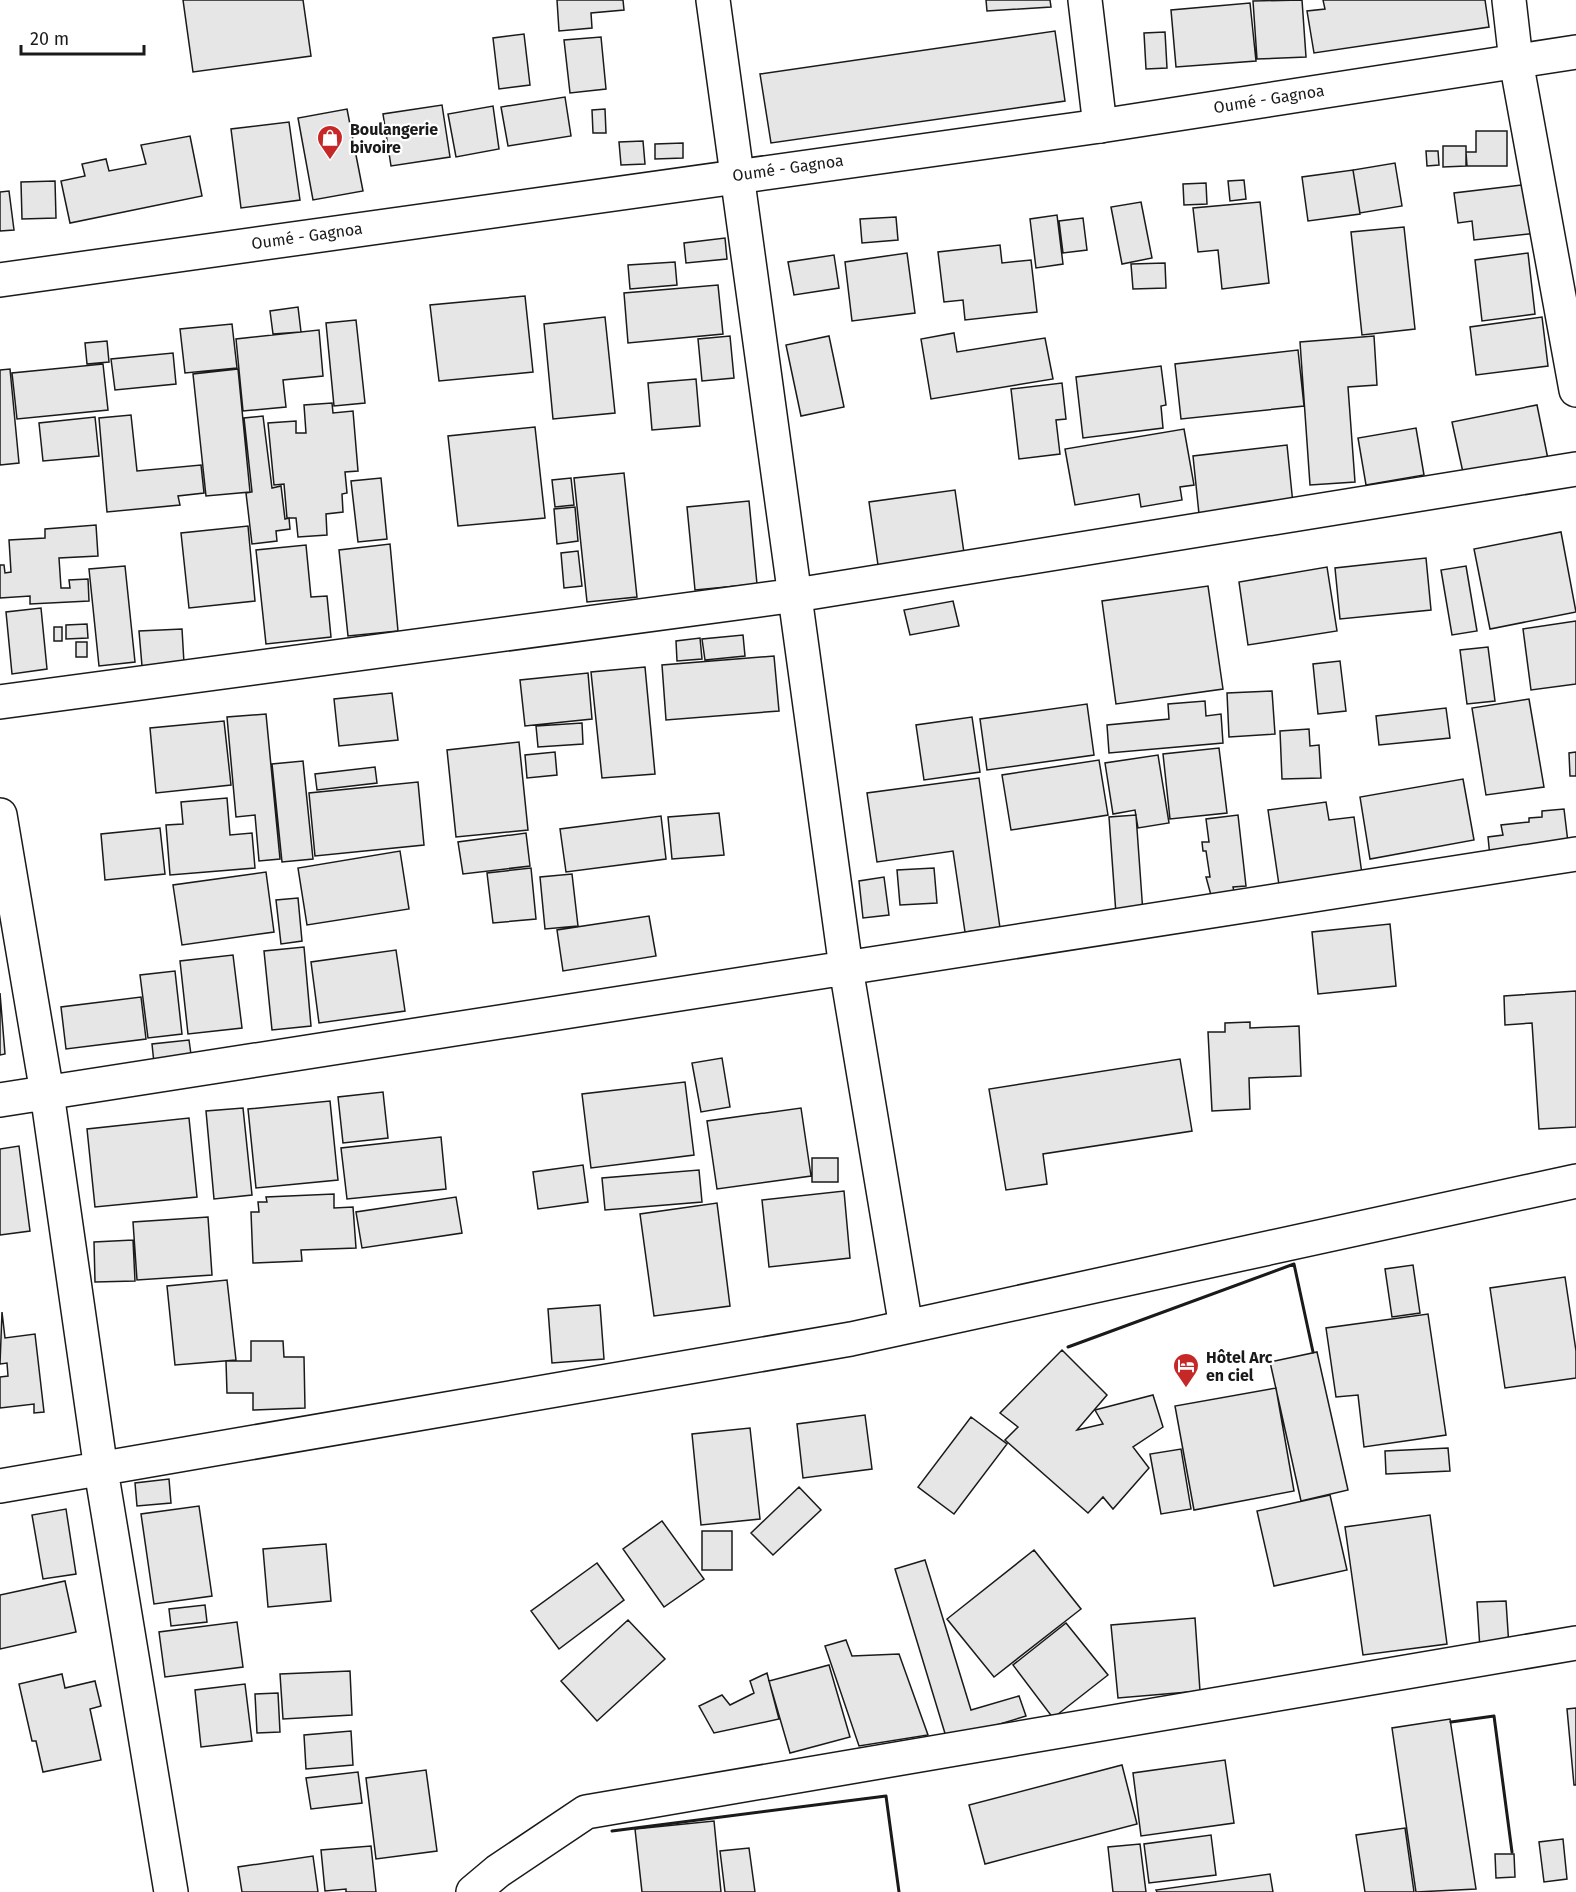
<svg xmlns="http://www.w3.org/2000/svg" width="1576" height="1892" font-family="'Fira Sans',sans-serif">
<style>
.building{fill:#e6e6e6;stroke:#1a1a1a;stroke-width:1.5}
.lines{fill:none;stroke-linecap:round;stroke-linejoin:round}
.minor-casing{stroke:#1a1a1a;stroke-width:36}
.primary-casing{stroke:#1a1a1a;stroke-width:36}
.minor{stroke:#fff;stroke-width:33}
.primary{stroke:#fff;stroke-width:33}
.wall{stroke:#1a1a1a;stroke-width:3}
.labels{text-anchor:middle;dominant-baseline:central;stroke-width:4.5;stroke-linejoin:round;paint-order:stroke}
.street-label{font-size:16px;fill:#1a1a1a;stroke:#fff}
.poi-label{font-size:16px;font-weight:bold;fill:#1a1a1a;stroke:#fff;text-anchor:start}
</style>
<rect width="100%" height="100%" fill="#fff"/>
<path class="building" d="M183,0H303L311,56L193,72Z
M557,0H623L624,10L591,13L592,28L559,31Z
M986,0H1050L1051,7L987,11Z
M1302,0L1306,57L1257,59L1253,1Z
M1323,0H1485L1489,27L1314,53L1307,11L1325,9Z
M1250,3L1256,61L1176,67L1171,10Z
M1055,31L1065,101L771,143L760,74Z
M1165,32L1167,68L1146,69L1144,33Z
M524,34L530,85L499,89L493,38Z
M601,37L606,89L570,93L564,40Z
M565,97L571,136L508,146L501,107Z
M442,105L450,157L391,166L383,114Z
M493,106L499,149L456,157L448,114Z
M347,109L363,191L313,200L298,118Z
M605,109L606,133H593L592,110Z
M289,122L300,200L241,208L231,129Z
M1476,131H1507V166H1467L1466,152H1476Z
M190,136L202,196L70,223L61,181L85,176L82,164L106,159L109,171L146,164L141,145Z
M643,141L645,164L621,165L619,142Z
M683,143V158L655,159V144Z
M1443,146H1466V166L1443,167Z
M1426,151H1438L1439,165L1427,166Z
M1395,163L1402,206L1360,213L1353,170Z
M1353,170L1360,214L1308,221L1302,177Z
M1244,180L1246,199L1230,201L1228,181Z
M55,181L56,218L22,219L21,182Z
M1206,183L1207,204L1184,205L1183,184Z
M1531,184L1537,233L1474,240L1472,221L1458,223L1454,193Z
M9,191L14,230L0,231V192Z
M1141,202L1152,258L1122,264L1111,207Z
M1260,202L1269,283L1222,289L1218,250L1198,252L1193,208Z
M1057,215L1063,264L1036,268L1030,219Z
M896,217L898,240L862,243L860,219Z
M1083,218L1087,250L1063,253L1059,221Z
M1404,227L1415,329L1362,335L1351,232Z
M725,238L727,259L686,263L684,243Z
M1000,245L1002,263L1031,260L1037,312L965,320L963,300L944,302L938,252Z
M907,253L915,313L852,321L845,262Z
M1528,253L1535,314L1482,321L1475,260Z
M834,255L839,288L794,295L788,262Z
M675,262L677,285L630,289L628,265Z
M1165,263L1166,288L1133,289L1131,264Z
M718,285L723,334L628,343L624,293Z
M525,296L533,372L439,381L430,305Z
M298,307L301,332L273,334L270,311Z
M605,317L615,413L553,419L544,324Z
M1542,317L1548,366L1476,375L1470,327Z
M356,320L365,403L334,406L326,323Z
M232,324L237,368L185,373L180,329Z
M319,330L323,376L283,380L286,407L243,411L236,339Z
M954,333L957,352L1045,338L1053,379L931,399L921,339Z
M730,336L734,378L702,381L698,339Z
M829,336L844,407L801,416L786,345Z
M1374,336L1377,385L1348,387L1355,482L1310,485L1300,342Z
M107,341L109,362L87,364L85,343Z
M1298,350L1304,406L1181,419L1175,364Z
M173,353L176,384L115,390L111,359Z
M103,364L108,410L17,419L12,373Z
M1161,366L1166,405L1161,406L1163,428L1083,438L1076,377Z
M10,369L19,463L0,465V370Z
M238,369L250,492L206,496L193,374Z
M696,379L700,426L652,430L648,383Z
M1062,383L1066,419L1056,420L1060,454L1019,459L1011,389Z
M332,403L333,413L353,411L358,471L345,472L347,493L342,494L343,512L326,514L327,535L298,537L296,518H287L284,484L274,485L268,423L296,421V433H306L304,405Z
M1537,405L1548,459L1464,477L1452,422Z
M131,415L137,471L201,465L204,493L178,496L180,505L107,512L99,418Z
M263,416L272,488L281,486L285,519L289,518L290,529L276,531L277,541L252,544L246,493L252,492L244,418Z
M95,417L99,456L43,461L39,423Z
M535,427L545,518L458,526L448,436Z
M1416,428L1424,475L1366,485L1358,438Z
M1184,429L1194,485L1180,487L1182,500L1141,507L1139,494L1075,505L1065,449Z
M1287,445L1293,504L1199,514L1193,456Z
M624,473L637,597L587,602L574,478Z
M381,478L387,539L358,542L351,481Z
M571,478L574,505L555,507L552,480Z
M955,490L964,553L878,565L869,502Z
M749,501L757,584L695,590L687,507Z
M575,507L578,541L557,544L554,509Z
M96,525L98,556L59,558L61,588H70L69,580L88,579L89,601L30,604V596L0,598V565H4L5,573L11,572L9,540L45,538V529Z
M248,526L255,601L189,608L181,533Z
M1561,532L1576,612L1490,629L1474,549Z
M390,544L398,631L348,636L339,550Z
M306,545L311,597L327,596L331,637L266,644L256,550Z
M578,551L582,586L564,588L561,553Z
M1426,558L1431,610L1340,619L1335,568Z
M125,566L135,662L99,666L89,569Z
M1466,566L1477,631L1452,635L1441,570Z
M1327,567L1337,631L1248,645L1239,582Z
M1208,586L1223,689L1116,704L1102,601Z
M953,601L959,626L910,635L904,610Z
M41,608L47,669L12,674L6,612Z
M1576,621V684L1531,690L1523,629Z
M87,624L88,638L66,639V625Z
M54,627H62V641H54Z
M182,629L184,663L142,666L139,631Z
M743,635L745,656L705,660L702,639Z
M700,638L702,659L677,661L676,641Z
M76,642H87V657H76Z
M1488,647L1495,701L1467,704L1460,650Z
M774,656L779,711L666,720L662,665Z
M1340,661L1346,711L1318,714L1313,664Z
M645,667L655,774L602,778L591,672Z
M588,673L592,719L525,726L520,680Z
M1272,691L1275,734L1229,737L1227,693Z
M392,693L398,740L339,746L334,699Z
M1529,699L1544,787L1486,795L1472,708Z
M1205,701L1206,716L1221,714L1223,743L1109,753L1107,725L1169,719L1168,704Z
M1087,704L1094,755L987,770L980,719Z
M1446,708L1450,738L1379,745L1376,716Z
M266,714L280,859L259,861L255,815L236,817L227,717Z
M972,717L980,772L924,780L916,725Z
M224,721L231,785L156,793L150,728Z
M582,723L583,744L538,747L536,726Z
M1309,729L1310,746L1319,745L1321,778L1282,779L1280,731Z
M519,742L528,830L456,837L447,750Z
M1219,748L1227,813L1170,819L1163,754Z
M555,752L557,775L527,778L525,755Z
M1576,752V776H1570L1569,753Z
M1158,755L1169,823L1138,828L1135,810L1113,814L1105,763Z
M1099,760L1108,815L1011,830L1002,775Z
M303,761L313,859L282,862L272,764Z
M375,767L377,783L317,790L315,774Z
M979,778L1000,928L965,932L953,851L877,862L867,793Z
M1463,779L1474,840L1370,859L1360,797Z
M418,782L424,845L315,856L309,793Z
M227,798L230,835L252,833L255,868L170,875L166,825L183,824L181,802Z
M1326,802L1329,820L1354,817L1362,874L1279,885L1268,810Z
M1564,809L1569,851L1490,857L1488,837L1503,835L1501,825L1529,822V818L1542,817V811Z
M719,813L724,855L672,859L668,817Z
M1136,815L1143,913L1116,914L1109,817Z
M1238,815L1246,886L1233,887L1235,896L1212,899L1206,877H1210L1206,851H1203L1202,842H1209L1206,819Z
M661,816L666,859L566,872L560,829Z
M160,828L165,874L105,880L101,834Z
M526,833L530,866L463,874L458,842Z
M400,851L409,909L307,925L298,868Z
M531,868L536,919L493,923L487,873Z
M934,868L937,903L900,905L897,870Z
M266,872L274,932L182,945L173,885Z
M572,874L578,926L545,929L540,877Z
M884,877L889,915L863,918L859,881Z
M298,898L302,941L281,944L276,900Z
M649,916L656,956L563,971L557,930Z
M1390,924L1396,986L1318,994L1312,932Z
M304,947L311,1026L272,1030L264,951Z
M396,950L405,1011L319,1023L311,962Z
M233,955L242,1028L188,1034L180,961Z
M175,971L182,1034L148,1038L140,975Z
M1576,991V1127L1539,1129L1532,1023L1505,1025L1504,996Z
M0,993L5,1054L0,1055Z
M141,997L146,1039L66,1049L61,1007Z
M1250,1022V1028L1299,1026L1301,1076L1249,1078L1250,1109L1212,1111L1208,1032H1225V1023Z
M189,1040L193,1069L155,1073L152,1044Z
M722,1058L730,1107L701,1112L692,1063Z
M1180,1059L1192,1131L1043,1154L1047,1184L1006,1190L989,1089Z
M685,1082L694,1155L591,1168L582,1094Z
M383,1092L388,1138L343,1143L338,1097Z
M330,1101L338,1180L256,1188L248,1109Z
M243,1108L252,1195L214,1199L206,1111Z
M801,1108L811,1176L717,1189L707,1121Z
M189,1118L197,1197L95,1207L87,1129Z
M441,1137L446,1189L347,1199L341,1148Z
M19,1146L30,1231L0,1235V1149Z
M812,1158H838V1182H812Z
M583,1165L588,1202L538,1209L533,1172Z
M699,1170L702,1202L605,1210L602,1178Z
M844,1191L850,1258L769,1267L762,1200Z
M334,1194V1208L353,1207L356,1248L301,1250L302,1261L253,1263L251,1212H259L258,1202H267L266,1197Z
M456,1197L462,1233L362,1248L356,1212Z
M717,1203L730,1306L654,1316L640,1214Z
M208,1217L212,1275L137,1280L133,1222Z
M133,1240L135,1281L95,1282L94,1242Z
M1413,1265L1420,1313L1392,1317L1385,1269Z
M1565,1277L1576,1351V1378L1505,1388L1490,1288Z
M227,1280L236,1360L175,1365L167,1286Z
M600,1305L604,1359L552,1363L548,1309Z
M2,1312L5,1338L35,1334L44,1412L34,1413V1404L0,1408V1377L8,1376L7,1363L0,1364Z
M1428,1314L1446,1435L1364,1447L1358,1395L1336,1397L1326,1328Z
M251,1341H283L284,1357H304L305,1408L253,1410V1393H227L226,1361H251Z
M1062,1350L1107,1395L1077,1430L1103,1424L1095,1410L1153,1395L1163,1427L1133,1447L1149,1468L1113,1509L1103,1497L1088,1513L1005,1440L1018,1427L1000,1413Z
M1317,1352L1348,1490L1301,1501L1270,1362Z
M1276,1388L1294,1491L1194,1510L1175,1406Z
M865,1415L872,1469L803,1478L797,1424Z
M971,1417L1007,1444L954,1514L918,1487Z
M750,1428L760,1519L701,1525L692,1434Z
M1448,1448L1450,1471L1386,1474L1385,1451Z
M1181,1449L1191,1509L1161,1514L1150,1454Z
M169,1479L171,1503L137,1506L135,1483Z
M799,1487L821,1510L773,1555L751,1533Z
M1330,1495L1347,1570L1274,1586L1257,1511Z
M199,1506L212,1596L154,1604L141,1514Z
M66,1509L76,1574L43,1579L32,1515Z
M1430,1515L1447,1644L1363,1655L1345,1527Z
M662,1521L704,1579L664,1607L623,1549Z
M702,1531H732V1570H702Z
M326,1544L331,1601L268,1607L263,1549Z
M1034,1550L1081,1609L994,1677L947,1619Z
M925,1560L971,1710L1019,1696L1026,1716L947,1740L895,1569Z
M597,1563L624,1600L559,1649L531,1611Z
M65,1581L76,1632L0,1649V1595Z
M1506,1601L1509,1647L1480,1649L1477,1602Z
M205,1605L207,1622L171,1626L169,1609Z
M1195,1618L1200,1691L1118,1698L1111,1625Z
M628,1620L665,1659L597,1721L561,1681Z
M237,1622L243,1667L165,1677L159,1632Z
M1066,1623L1108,1675L1053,1718L1013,1665Z
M846,1640L852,1656L899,1654L928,1735L859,1746L825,1646Z
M829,1665L850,1737L790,1753L769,1681Z
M350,1671L352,1715L283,1719L280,1674Z
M767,1673L779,1719L714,1733L699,1706L722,1695L730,1705L754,1693L750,1681Z
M62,1674L65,1688L95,1681L101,1706L90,1709L101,1760L43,1772L36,1741H32L19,1684Z
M245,1684L252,1741L201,1747L195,1690Z
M278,1693L280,1732L257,1733L255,1694Z
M1576,1708V1785H1574L1567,1709Z
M1450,1719L1476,1889L1416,1892L1392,1728Z
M351,1731L353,1765L306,1769L304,1735Z
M1225,1760L1234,1823L1141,1836L1133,1773Z
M1122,1765L1137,1824L985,1864L969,1805Z
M426,1770L437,1851L376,1859L366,1778Z
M358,1772L362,1803L311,1809L306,1778Z
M714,1821L721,1892H642L635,1829Z
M1405,1828L1414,1892H1365L1356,1835Z
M1211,1835L1216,1875L1149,1883L1144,1844Z
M1563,1839L1567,1879L1544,1882L1539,1842Z
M1140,1844L1146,1892H1113L1108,1847Z
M371,1846L376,1892H346V1889L325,1891L321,1850Z
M749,1848L755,1892H725L720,1851Z
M1495,1854H1514L1515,1877L1496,1878Z
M313,1856L318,1892H242L238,1867Z
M1270,1874L1273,1892H1157L1156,1890Z"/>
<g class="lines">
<defs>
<path id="minor" d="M713,0L846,968L906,1327
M1085,0L1100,126
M1509,0L1516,61L1576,390
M0,702L796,595L1576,469
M0,815L47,1093L101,1470L171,1892
M0,1100L1576,854
M0,1486L851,1339L1576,1181
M473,1892L498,1871L586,1812L1576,1643"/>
<path id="primary" d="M0,280L1100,126L1576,52"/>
</defs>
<use href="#minor" class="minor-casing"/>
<use href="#primary" class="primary-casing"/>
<use href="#minor" class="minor"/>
<use href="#primary" class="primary"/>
<path class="wall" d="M1068,1347L1294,1264L1313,1352
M1451,1722L1494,1716L1512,1852
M612,1831L886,1796L899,1892"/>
</g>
<defs>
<symbol id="shop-pin" viewBox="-11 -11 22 30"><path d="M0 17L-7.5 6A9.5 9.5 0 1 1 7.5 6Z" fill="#c62828" stroke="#fff"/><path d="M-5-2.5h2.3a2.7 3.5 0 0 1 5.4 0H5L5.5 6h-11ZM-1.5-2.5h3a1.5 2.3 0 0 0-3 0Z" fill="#fff"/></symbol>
<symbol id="hotel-pin" viewBox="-11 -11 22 30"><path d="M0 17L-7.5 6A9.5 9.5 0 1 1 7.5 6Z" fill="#c62828" stroke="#fff"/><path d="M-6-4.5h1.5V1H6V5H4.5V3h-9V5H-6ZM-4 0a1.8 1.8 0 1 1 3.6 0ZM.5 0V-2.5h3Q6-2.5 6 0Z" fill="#fff"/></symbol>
</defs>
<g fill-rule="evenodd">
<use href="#shop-pin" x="315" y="123" width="30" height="40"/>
<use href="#hotel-pin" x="1171" y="1351" width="30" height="40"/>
</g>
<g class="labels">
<g class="street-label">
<text transform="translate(1269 99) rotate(-9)">Oumé - Gagnoa</text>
<text transform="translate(788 168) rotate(-8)">Oumé - Gagnoa</text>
<text transform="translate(307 236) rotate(-8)">Oumé - Gagnoa</text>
</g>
<g class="poi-label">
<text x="350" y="129">Boulangerie<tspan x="350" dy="18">bivoire</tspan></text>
<text x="1206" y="1357">Hôtel Arc<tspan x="1206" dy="18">en ciel</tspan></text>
</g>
</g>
<path d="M21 45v9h123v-9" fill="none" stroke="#1a1a1a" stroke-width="3"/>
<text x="30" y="45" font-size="18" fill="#1a1a1a" stroke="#ffffff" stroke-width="4.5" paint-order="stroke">20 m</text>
</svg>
